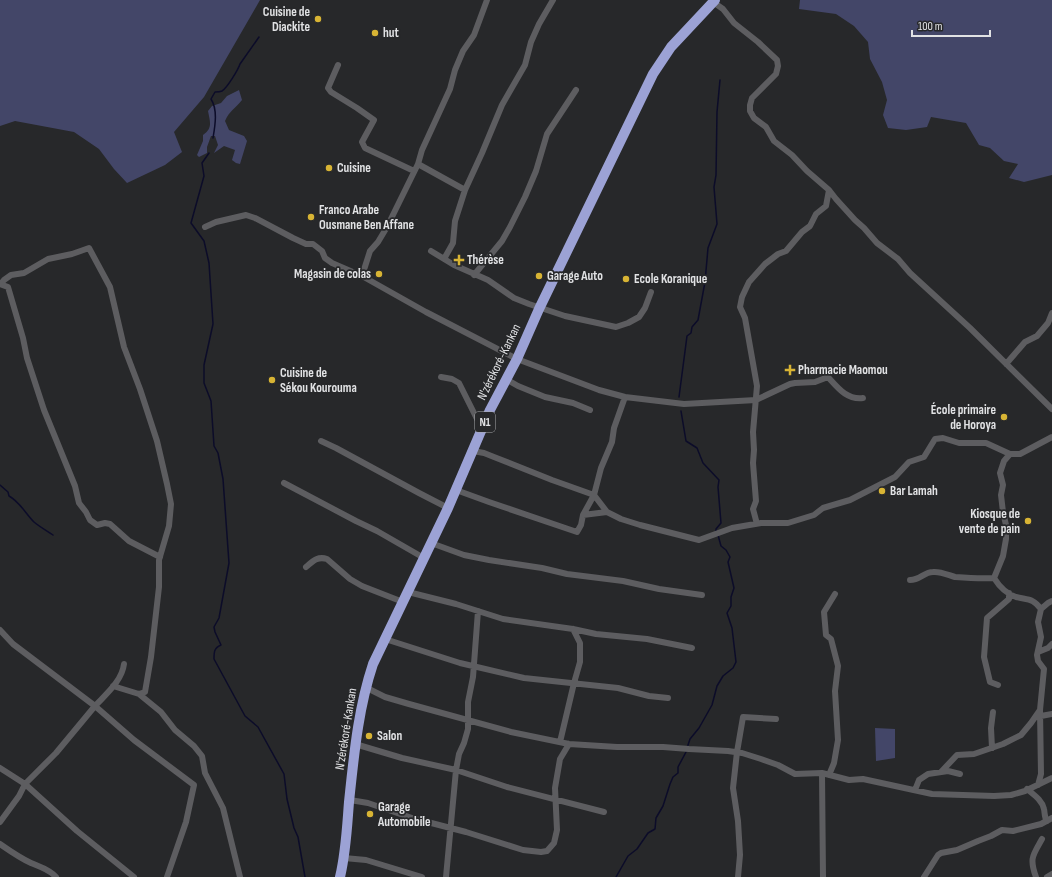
<svg xmlns="http://www.w3.org/2000/svg" width="1052" height="877" font-family="'Sofia Sans Condensed',sans-serif">
<style>
.green{fill:#434668}
.lines{fill:none;stroke-linecap:round;stroke-linejoin:round}
.stream{stroke:#0c0c29;stroke-width:1.5}
.minor{stroke:#5d5d60;stroke-width:6}
.trunk{stroke:#9ca2d5;stroke-width:10}
.poi-dot{fill:#d8b434;stroke:#27282a;stroke-width:1.5}
.labels{text-anchor:middle;dominant-baseline:central;stroke-width:3.5;stroke-linejoin:round;paint-order:stroke}
.shield{fill:#27282a;stroke:#a9aaac;stroke-width:1}
.shield-label{font-size:12px;font-weight:bold;fill:#e1e2e4}
.poi-label{font-size:13px;font-weight:bold;fill:#e1e2e4;stroke:#27282a;text-anchor:start}
.street-label{font-size:13px;fill:#e1e2e4;stroke:#27282a}
</style>
<rect width="100%" height="100%" fill="#27282a"/>
<path class="green" d="M0,0H260L204,97L174,132L182,152L165,165L127,183L114,169L99,149L74,132L15,121L0,126Z
M800,0H1052V175L1024,182L1009,178L1018,164L1004,161L990,148L979,145L966,123L931,117L927,127L906,130L888,128L883,115L887,100L882,82L870,59L868,42L854,26L836,14L799,9Z
M239,90L242,100C235,109 230,110 225,121L229,130L244,136L247,141L240,164L236,163L232,160L235,150L224,146L214,153L218,145L215,136H211L207,147V153L199,157L197,155L203,141V135C213,128 210,122 208,111L212,106L221,103L227,96Z
M875,728L895,729V758L876,761Z"/>
<g class="lines">
<path class="stream" d="M213,138C215,126 218,110 211,99L215,92C217,92 220,92 222,91C227,88 238,70 240,64L259,37
M209,153L202,163L204,176L191,223L204,241L209,263L213,324L204,365V383L211,401L214,446L218,453L223,479L229,563L219,618L214,627L215,632L221,645C214,648 214,652 214,659L245,716L258,727L284,774L287,799L294,828L298,837L305,877
M679,397L687,336L691,333L692,327L698,320L705,282L708,248L717,224L714,187L716,175L717,112L720,80
M681,411L686,441L697,448L703,463L719,480L718,487L721,523L716,529V531
M0,485L8,492L9,496C19,501 26,514 34,522C40,527 47,531 53,535
M687,748L690,739L699,728L712,705L717,686L723,676L733,668L736,662L732,628L727,613L731,606V597L734,588L728,562L730,557L726,550L721,546L718,535
M616,877L628,856L637,849L648,833L655,829L656,818L663,806L670,784L673,777L678,773V767L686,752"/>
<path class="minor" d="M487,0L474,35L463,51L455,70L450,89L422,150L418,164L387,227L378,242L370,251L362,276L426,312L517,359L599,390L625,397L684,404L756,400L790,384L795,383L815,382L828,377C838,388 847,400 863,398
M713,2L723,9L734,23L758,42L777,60L778,66L776,74L752,98L750,105V111L754,118L766,127L774,141L792,155L807,171L829,190L836,199L855,220L864,228L877,243L898,259L910,273L970,328L1052,409
M338,65L328,88L331,92L357,108L374,120L362,142L365,148L414,171
M418,164L465,190
M205,227L216,222L246,215L255,218L293,238L306,244H313L322,251L325,258L332,263L362,276
M431,251L454,265L488,280L514,298L529,304L565,316L616,327L628,323L639,317L645,308L651,292
M444,259L453,243L455,221L465,190L482,153L502,105L525,65L531,42L539,24L553,0
M474,275L502,241L510,227L525,197L536,171L547,134L576,90
M0,284L8,287L23,338L27,358L44,410L75,486L79,503L86,512L90,520L97,525L105,523L110,524L129,541L160,557
M1,284L4,280L11,275L24,273L48,259L72,254L89,248L110,287L124,347L140,389L157,441L167,484L171,504L169,526L159,560V587L151,657L145,692L139,694L113,686
M1006,364L1025,342L1037,336L1048,323L1052,313
M441,377L452,379L459,383L482,429
M506,379L518,386L545,397L573,403L590,410
M321,441L336,448L419,493L448,508
M473,451L484,453L494,457L552,480L594,495L607,512L621,519L640,525L699,540L732,528L761,523H788L814,515L823,508L850,500L895,477L909,462L924,457L935,439L943,438L959,443H986L1010,454
M284,483L356,521L377,531L424,558
M456,490L489,502L577,532L581,525L583,515L594,495L601,468L612,442L614,428L625,397
M583,515L607,512
M757,524L753,509L756,501L753,463L754,450L753,432L757,386L745,318L740,307L742,297L749,282L765,264L778,254L786,251L802,232L810,226L816,214L826,206L829,190
M431,543L464,555L489,560L542,568L567,574L623,581L659,589L702,595
M306,567C313,561 318,556 327,559L350,579L362,586L403,602
M910,580C920,580 924,572 933,572C940,571 948,575 955,577C968,578 981,579 994,578
M408,592L456,604L503,619L573,629L596,634L647,639L692,648
M1041,609C1033,598 1028,600 1016,597C1007,594 999,586 994,578L1003,556L1006,539V525L1003,512L1001,495L1003,485L1000,473L1004,461L1010,454H1020L1052,437
M0,630L13,644L95,706L56,753L25,784L19,796L0,822
M385,639L460,663L524,678L618,688L649,696L668,698
M1038,652L1048,648L1052,644
M124,664C122,681 106,694 95,706L134,740L194,785L186,822L167,877
M998,685L990,682L984,657L987,618L1009,599V593
M365,687L385,697L409,704L511,732L569,744L617,747H663L689,749L728,751L742,753L761,759L778,765L795,774L822,773L849,780L863,779L932,794L994,796L1011,795L1025,791L1052,778
M139,694L161,712L175,730L194,746L202,756L205,773L223,808L240,877
M1041,716L1052,714
M560,742L574,683L580,662V643L573,629
M355,744L402,758L456,770L507,787L604,812
M992,748L991,728L993,712
M0,768L25,784L77,831L134,877
M941,772L957,755L974,754L1003,744L1021,735L1031,723L1040,710
M822,773L823,877
M829,775L834,763L838,740L835,691L838,666L831,639L826,635L824,612L835,594
M1038,785L1041,774L1040,710L1044,669L1038,661L1037,655L1041,637L1038,622L1041,609L1048,603L1052,601
M1027,789C1034,795 1042,800 1044,809C1045,813 1044,817 1047,821
M915,790L919,780L928,774L948,771L960,774
M350,800L368,803L412,818L466,832L523,850L541,852L547,851L554,843L557,830L555,788L560,759L569,744
M0,844C10,851 20,858 31,863C40,867 49,869 56,877
M344,858L366,860L422,877
M446,877L456,770L459,754L464,743L468,729V702L473,677L478,611
M738,877L740,855L738,821L733,788L737,752L743,717L776,719
M924,877L938,855L941,853L957,850L978,841L991,836L1002,830L1013,831L1041,824L1052,818
M1036,877C1029,858 1033,855 1042,839
M1047,877L1052,874"/>
<path class="trunk" d="M340,877C346,852 347,827 349,802C354,755 358,709 373,664L448,508L490,410L517,359L539,309L653,74L671,47L715,0"/>
</g>
<g class="poi-dot">
<circle cx="318" cy="19" r="4"/>
<circle cx="375" cy="33" r="4"/>
<circle cx="329" cy="168" r="4"/>
<circle cx="311" cy="217" r="4"/>
<path d="M457 254h4v4h4v4h-4v4h-4v-4h-4v-4h4z"/>
<circle cx="379" cy="274" r="4"/>
<circle cx="539" cy="276" r="4"/>
<circle cx="626" cy="279" r="4"/>
<path d="M788 364h4v4h4v4h-4v4h-4v-4h-4v-4h4z"/>
<circle cx="272" cy="380" r="4"/>
<circle cx="1004" cy="417" r="4"/>
<circle cx="882" cy="491" r="4"/>
<circle cx="1028" cy="521" r="4"/>
<circle cx="369" cy="736" r="4"/>
<circle cx="370" cy="814" r="4"/>
</g>
<g class="labels">
<rect class="shield" x="475" y="412" width="20" height="20" rx="3"/>
<g class="shield-label">
<text x="485" y="422">N1</text>
</g>
<g class="poi-label">
<text x="310" y="12" text-anchor="end">Cuisine de<tspan x="310" dy="15">Diackite</tspan></text>
<text x="383" y="33">hut</text>
<text x="337" y="168">Cuisine</text>
<text x="319" y="210">Franco Arabe<tspan x="319" dy="15">Ousmane Ben Affane</tspan></text>
<text x="467" y="260">Thérèse</text>
<text x="371" y="274" text-anchor="end">Magasin de colas</text>
<text x="547" y="276">Garage Auto</text>
<text x="634" y="279">Ecole Koranique</text>
<text x="798" y="370">Pharmacie Maomou</text>
<text x="280" y="373">Cuisine de<tspan x="280" dy="15">Sékou Kourouma</tspan></text>
<text x="996" y="410" text-anchor="end">École primaire<tspan x="996" dy="15">de Horoya</tspan></text>
<text x="890" y="491">Bar Lamah</text>
<text x="1020" y="514" text-anchor="end">Kiosque de<tspan x="1020" dy="15">vente de pain</tspan></text>
<text x="377" y="736">Salon</text>
<text x="378" y="807">Garage<tspan x="378" dy="15">Automobile</tspan></text>
</g>
<g class="street-label">
<text transform="translate(499 362) rotate(-64)">N'zérékoré-Kankan</text>
<text transform="translate(346 729) rotate(-81)">N'zérékoré-Kankan</text>
</g>
</g>
<path d="M912 30v6h78v-6" fill="none" stroke="#e1e2e4" stroke-width="2"/>
<text x="918" y="30" font-size="12" fill="#e1e2e4" stroke="#27282a" stroke-width="3" paint-order="stroke">100 m</text>
</svg>
